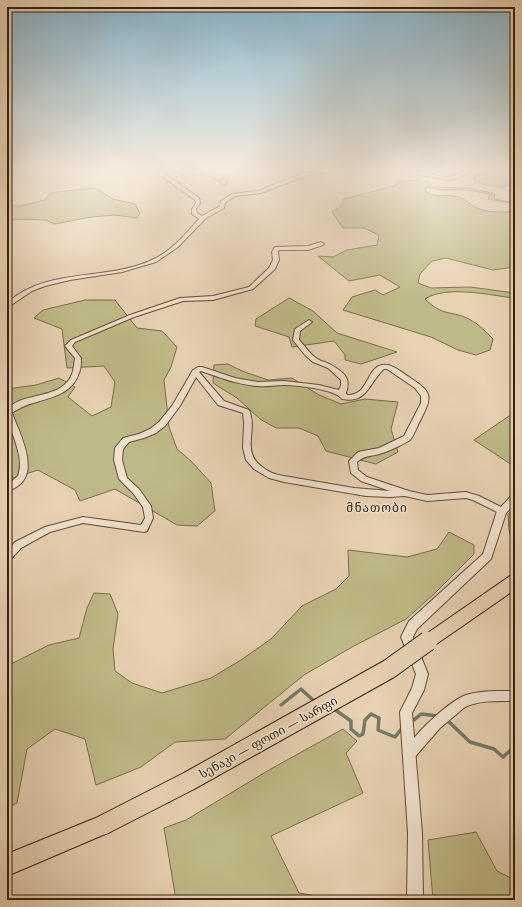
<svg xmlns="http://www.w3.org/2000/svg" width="522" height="907" font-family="'Libre Caslon Text','Noto Serif Georgian',serif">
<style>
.green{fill:#beba87;stroke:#7a6e4b}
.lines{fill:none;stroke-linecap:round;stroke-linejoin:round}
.stream-far1{stroke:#717c6b;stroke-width:1.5}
.stream{stroke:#717c6b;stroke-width:3.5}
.minor-casing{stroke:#634d38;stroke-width:2}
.tertiary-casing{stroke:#634d38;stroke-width:2}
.trunk-casing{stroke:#37210f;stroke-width:2}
.minor{fill:#f0e2ce;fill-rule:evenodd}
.tertiary{fill:#f0e2ce;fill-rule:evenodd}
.trunk{fill:#e8d2b3;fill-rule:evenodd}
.trunk-bridge-far1-casing{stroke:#37210f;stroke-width:16;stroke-linecap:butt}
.trunk-bridge-casing{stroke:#37210f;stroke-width:21;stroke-linecap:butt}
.trunk-bridge-far1{stroke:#e8d2b3;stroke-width:14}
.trunk-bridge{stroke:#e8d2b3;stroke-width:19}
.labels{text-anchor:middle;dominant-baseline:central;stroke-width:3.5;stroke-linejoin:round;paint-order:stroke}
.quarter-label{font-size:12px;letter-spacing:1px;fill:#37210f;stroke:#f0e2ce}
.near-street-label{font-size:12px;fill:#37210f;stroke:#f0e2ce}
</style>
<rect width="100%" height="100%" fill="#e8d2b3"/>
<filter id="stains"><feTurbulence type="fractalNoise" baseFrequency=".005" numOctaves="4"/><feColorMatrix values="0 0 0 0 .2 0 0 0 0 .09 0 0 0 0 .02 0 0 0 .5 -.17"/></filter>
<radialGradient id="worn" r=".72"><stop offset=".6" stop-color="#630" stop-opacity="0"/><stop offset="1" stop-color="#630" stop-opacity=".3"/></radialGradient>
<path class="green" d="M170,171H240L229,175L226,186L205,174L185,176Z
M495,171H506L515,179V187L506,185L503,188L482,184L474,179L475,176Z
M415,180L429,182L433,187L470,188L495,194L494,199L515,203V204L488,199L490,194L467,190H443L425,187L426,192C434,198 449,194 459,197C465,199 469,204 475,207C487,213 502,213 515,211V267L493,270L446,258L432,261L420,274L418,283L431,288L470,287L515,293V298H513C490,295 446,285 425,299C443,317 451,310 469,319C479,324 486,332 493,339L490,350L476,355L458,350L431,337L343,310L352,297L375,290L383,295L400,287L380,275L349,281L318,256L333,257L347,250L377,245L379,235L364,228H343L332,212L340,207L344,199L394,186L398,182Z
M95,188L113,199L135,204L140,213L137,218L115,215L91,217L55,224L45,220L15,219L7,223V206H21L45,200L50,194L56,192Z
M289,298L313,311L337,333L397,352L361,364L345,360V355L334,341L292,347L289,337L255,326L256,319Z
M85,300H115L137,328L162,331L177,347L171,367L164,380L169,427L177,449L191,461L211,483L215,511L197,526L177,525L115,489L80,501L75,490L38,470L7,480V389L36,385L59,378L75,387L68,397L92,416L111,407L115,382L104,366L67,368L62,329L34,318L43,310Z
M228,364L242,371L268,380L292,378L319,395L341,404L365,399L398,402L391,429L398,452L376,464L326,451L318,436L299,428H276L260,419L237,398L213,383L214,365Z
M515,415V467L474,440L509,416Z
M515,509V555L509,530L508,514Z
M449,532L474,545V554L435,593L406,619L352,647L304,675L225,739L175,742L141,767L96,785L85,739L55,729L27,749L17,803L7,808V666L49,645L79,638L87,608L94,593L110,594L118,614L113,649L115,671L132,683L162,693L211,678L241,660L271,639L302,606L336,589L349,576L348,550L407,557L437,549Z
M343,729L357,741L346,753L363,793L271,836L299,893L339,900H176L164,828L186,820L269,770Z
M476,832L497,871L515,880V900H433L428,840Z"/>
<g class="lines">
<path class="stream-far1" d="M513,215L515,216"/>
<path class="stream" d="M281,705L301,689L315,702
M334,709L351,721V729L359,736L363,734L365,720L371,714L379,718L378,730L395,737L402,728
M411,719L414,720L421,714L439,716
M447,720L470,742L494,749L503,757L515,746"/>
<defs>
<path id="minor" d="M155,171H161L199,198L200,203L196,209L197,213L202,216L220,206L221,201L232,194L258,191L304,173L336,171L307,175L261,193L235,196L225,203L224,208L206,218L178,247L156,262L122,272L70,280L45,286L32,291L7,308V303C49,266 107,282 154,259C173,250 186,233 199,219L192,214V209L196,203L195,200Z
M399,171H412L449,178L464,171H471L458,178L449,180Z
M510,171H515V176Z
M321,242L324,244L323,245L308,250H279L278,252L279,260L275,269L253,289L213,300L183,301L134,317L75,342L72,346L81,358C81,363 81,369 79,373C70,402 33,397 12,413C21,437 45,480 7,491V485L18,476C26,453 7,431 7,409C9,407 12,405 15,403C33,393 63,397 72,374C74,369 74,363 75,358L65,346L71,340L130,315L180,298L213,296L249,287L269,268L273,260L272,252L275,247L308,246Z
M309,320L312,322L300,331L299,340C305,346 309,353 316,358C321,362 328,362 333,366C345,373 351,379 346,393L347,395C369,396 366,368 382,365C392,363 401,372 409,377C434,393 432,397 420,421C417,426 414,436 410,440C406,443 387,452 382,453C372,457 366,454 357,462L358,470L367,477L409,491L427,495L466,492L479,496L505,509L506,511L505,513H499L473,500L466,498L427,501L405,496L390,497L366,496L284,482L269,478L254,469L246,460L243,448L244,423L243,413L218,405L196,377L180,406L165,426L156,433L144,438L129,442L123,449L122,460L127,478L139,489L151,506L153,518L147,531L144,532L83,523L50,532L21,548L10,560L7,561V551L15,542L45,527L83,517L141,525L145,518L143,507L133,493L119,479L114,460L115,448L123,438L139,434L150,429L159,422L172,406L193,370L198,367H202L235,378L258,382L284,381L319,385L339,390L341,385V380L328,368L313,362L305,355L293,340L295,329ZM384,369H387L415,388L421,396V403L404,436L379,448L358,452L349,461L351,473L361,481L390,491L354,488L284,476C276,475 268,472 261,466C241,451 258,429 249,410L224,401L199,372L201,371C219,377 238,385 258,386C266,387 275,385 283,385C296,385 335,389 342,399C368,404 369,382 384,369Z
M497,691H515V701C499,701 480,700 465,707L440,728L413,759L409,761L405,759L403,755C411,736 448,702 466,695C476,692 487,691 497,691Z"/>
<path id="tertiary" d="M515,494V504L506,513L491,559L417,629L413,637L428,674L424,690L412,713L422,833L423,900H407L408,833L400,712L412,688L416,674L401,637L409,621L483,554L497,511L512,495Z"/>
<path id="trunk" d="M103,815L110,818L113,825L110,832L7,876V854Z"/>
</defs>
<use href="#minor" class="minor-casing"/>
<use href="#tertiary" class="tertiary-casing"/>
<use href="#trunk" class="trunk-casing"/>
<use href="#minor" class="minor"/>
<use href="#tertiary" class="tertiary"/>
<use href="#trunk" class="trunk"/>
<defs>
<path id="trunk-bridge-far1" d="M427,642L515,581"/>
<path id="trunk-bridge" d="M103,825L189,781L389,669L428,641"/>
</defs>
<use href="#trunk-bridge-far1" class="trunk-bridge-far1-casing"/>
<use href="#trunk-bridge" class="trunk-bridge-casing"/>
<use href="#trunk-bridge-far1" class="trunk-bridge-far1"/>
<use href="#trunk-bridge" class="trunk-bridge"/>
</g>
<linearGradient id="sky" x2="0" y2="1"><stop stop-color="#88b6ce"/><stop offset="0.57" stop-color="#f5ebdd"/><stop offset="1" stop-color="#f5ebdd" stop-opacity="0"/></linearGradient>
<rect width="522" height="298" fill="url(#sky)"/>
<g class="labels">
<g class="quarter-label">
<text x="377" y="507">მნათობი</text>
</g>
<g class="near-street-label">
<text transform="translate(268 737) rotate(-29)">სენაკი — ფოთი — სარფი</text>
</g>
</g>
<rect width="522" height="907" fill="none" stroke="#e8d2b3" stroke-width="24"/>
<rect x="8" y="8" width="506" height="891" fill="none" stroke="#37210f" stroke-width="2"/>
<rect x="12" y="12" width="498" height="883" fill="none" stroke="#37210f"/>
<rect width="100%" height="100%" filter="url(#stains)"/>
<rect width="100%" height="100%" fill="url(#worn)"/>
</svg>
